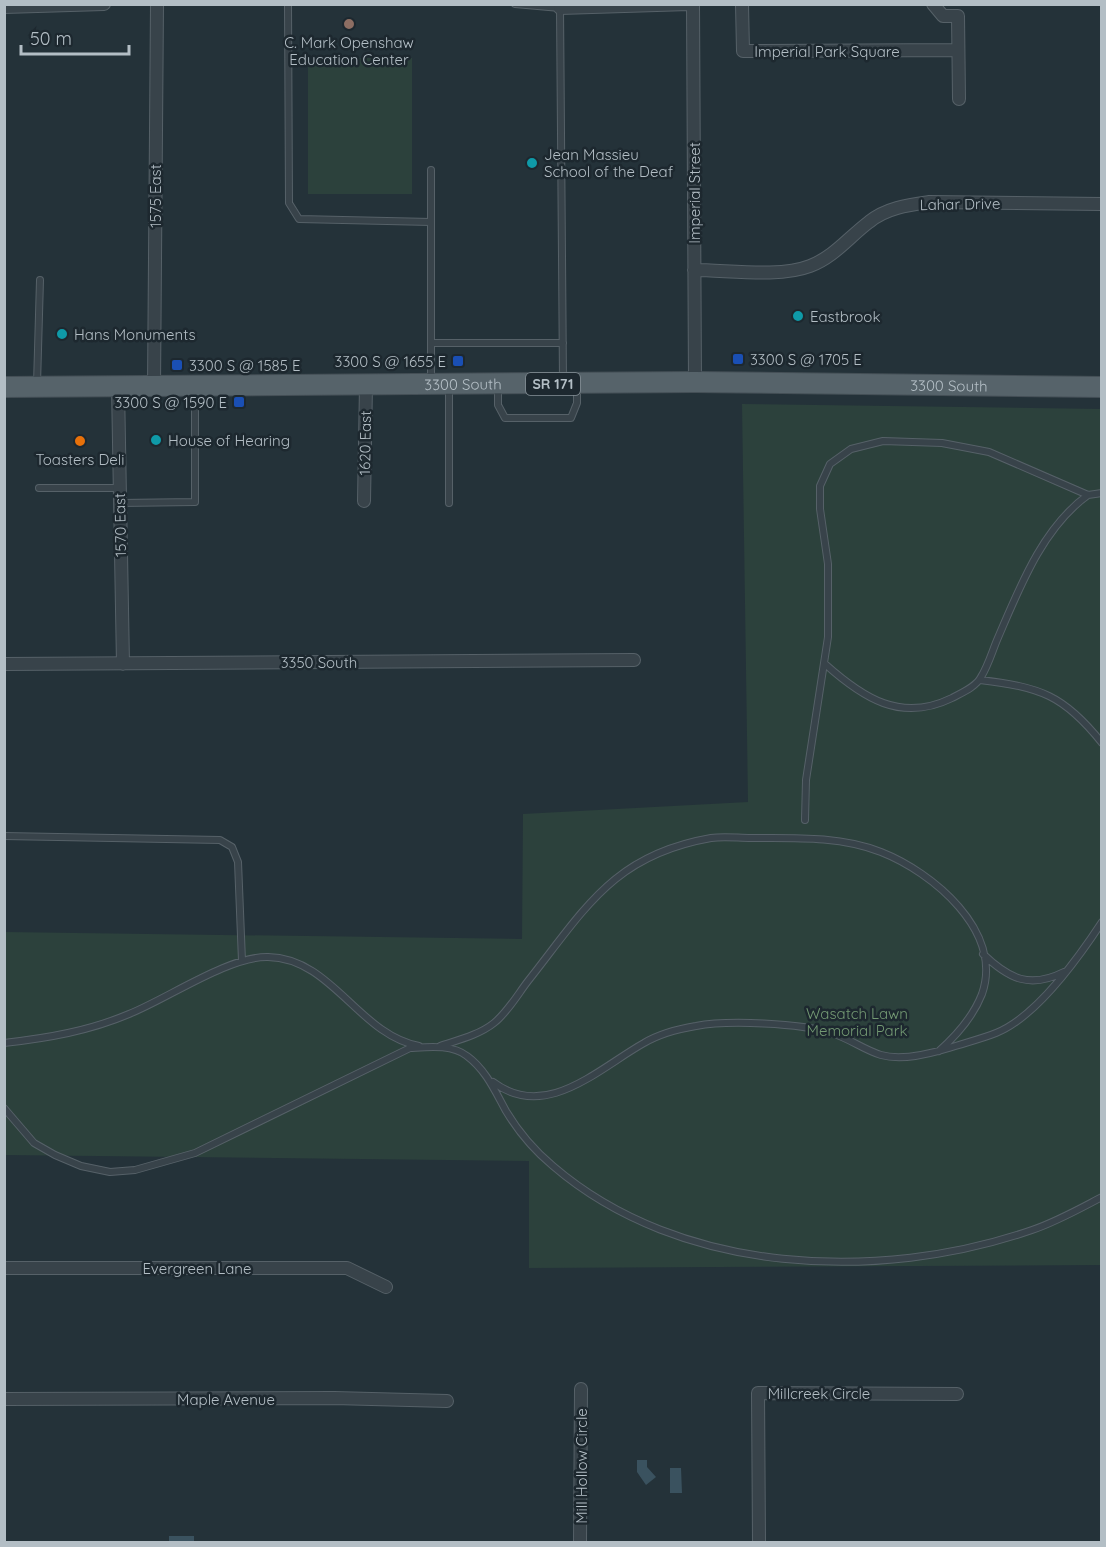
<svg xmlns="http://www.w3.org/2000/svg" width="1106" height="1547" font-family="Quicksand,sans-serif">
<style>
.green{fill:#2c413c}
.water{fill:#3a525f}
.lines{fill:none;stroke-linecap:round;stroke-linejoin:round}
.lane-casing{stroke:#566168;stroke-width:8}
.street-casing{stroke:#566168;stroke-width:14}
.primary-casing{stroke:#444f56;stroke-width:22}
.lane{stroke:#38434a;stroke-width:6}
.street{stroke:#38434a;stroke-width:12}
.primary{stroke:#56636a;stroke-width:20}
.education-dot{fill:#8d6e63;stroke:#1d282f;stroke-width:2}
.culture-dot{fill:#0f9aa8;stroke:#1d282f;stroke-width:2}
.transit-dot{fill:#1a4fb4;stroke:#1d282f;stroke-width:2}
.food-dot{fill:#e8710a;stroke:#1d282f;stroke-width:2}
.labels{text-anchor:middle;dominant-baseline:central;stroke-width:5;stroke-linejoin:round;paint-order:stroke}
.shield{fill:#1d282f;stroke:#869198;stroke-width:1.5}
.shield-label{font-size:14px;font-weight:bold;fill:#b3bec5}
.poi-label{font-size:15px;fill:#b3bec5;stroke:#1d282f;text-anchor:start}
.street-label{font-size:15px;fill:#b3bec5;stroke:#1d282f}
.park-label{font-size:15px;fill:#739973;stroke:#1d282f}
</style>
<rect width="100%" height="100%" fill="#243239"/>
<path class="green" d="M308,58H412V194H308Z
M742,404L1101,409V1265L529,1268V1161L5,1155V932L522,939L523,814L748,802Z"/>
<path class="water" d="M637,1460H647V1467L656,1477L646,1485L637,1472Z
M670,1468H681L682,1493H670Z
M169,1536H194V1542H169Z"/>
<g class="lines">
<defs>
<path id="lane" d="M288,4L289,203L299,219L431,222
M515,4L560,8L563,381
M431,170V381
M431,343H563
M37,384L40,280
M449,386V503
M498,387V405L505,418H571L577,403V387
M39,488H120
M120,503L195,502V387
M825,664C863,698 901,723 952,698C961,693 976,687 981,677C988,666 992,652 997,640C1019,589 1042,528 1088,495
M980,680C1040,687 1064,695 1102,743
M805,820L806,780L828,637V564L820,509V486L830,464L851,449L883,441L942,443L989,452L1088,495L1102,493
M4,836L220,840L232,847L238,862L242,961
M983,954C1009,979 1030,989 1064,972
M4,1043C48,1038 89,1031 129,1014C167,999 229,956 268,957C332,958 359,1035 419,1046
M440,1046C458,1040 479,1035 494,1023C507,1013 518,994 528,981C585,909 613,855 711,838C724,836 738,838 751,838C794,838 841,836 881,852C932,872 1004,931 982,994C973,1017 957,1035 939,1051
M493,1082C546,1122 599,1068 644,1043C659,1034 678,1029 696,1026C727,1020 801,1023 831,1033C849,1038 864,1050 881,1055C902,1061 929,1054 949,1048C964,1043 981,1039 996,1033C1036,1017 1079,957 1102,922
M4,1108L34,1143L55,1155L81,1166L110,1172L135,1170L195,1153L410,1048C428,1047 452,1044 467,1056C486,1070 495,1091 506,1111C518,1131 535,1151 553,1166C680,1275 879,1283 1032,1230C1056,1222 1079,1209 1102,1197"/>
<path id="street" d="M693,4L695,382
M742,4L743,51L958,50
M933,4L943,16H958L959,99
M4,7L104,4
M560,8L689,4
M694,270C728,270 779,278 810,266C834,257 849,237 869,222C886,208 908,205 929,202L1102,204
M118,387L123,664
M154,387L157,4
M364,501L366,385
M4,664L634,660
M4,1268H347L386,1287
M4,1399L334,1398L447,1401
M580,1542L581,1389
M759,1542L758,1393L957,1394"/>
<g id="primary">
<path id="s1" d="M4,387L695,382L1102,387"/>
</g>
</defs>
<use href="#lane" class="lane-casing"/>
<use href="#street" class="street-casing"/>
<use href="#primary" class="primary-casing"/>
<use href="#lane" class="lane"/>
<use href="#street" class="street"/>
<use href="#primary" class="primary"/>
</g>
<circle class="education-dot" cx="349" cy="24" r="6"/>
<g class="culture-dot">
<circle cx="532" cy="163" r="6"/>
<circle cx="798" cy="316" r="6"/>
<circle cx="62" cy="334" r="6"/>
<circle cx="156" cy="440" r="6"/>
</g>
<g class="transit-dot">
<rect x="732" y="353" width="12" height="12" rx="3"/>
<rect x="452" y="355" width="12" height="12" rx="3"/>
<rect x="171" y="359" width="12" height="12" rx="3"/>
<rect x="233" y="396" width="12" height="12" rx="3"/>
</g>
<circle class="food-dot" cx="80" cy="441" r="6"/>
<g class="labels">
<rect class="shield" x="526" y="373" width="54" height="22" rx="4.5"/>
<g class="shield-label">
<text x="553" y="384">SR 171</text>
</g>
<g class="poi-label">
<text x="349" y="42" text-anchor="middle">C. Mark Openshaw<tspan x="349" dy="17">Education Center</tspan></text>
<text x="544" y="154">Jean Massieu<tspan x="544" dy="17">School of the Deaf</tspan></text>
<text x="810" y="316">Eastbrook</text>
<text x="74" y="334">Hans Monuments</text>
<text x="750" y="359">3300 S @ 1705 E</text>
<text x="446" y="361" text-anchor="end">3300 S @ 1655 E</text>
<text x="189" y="365">3300 S @ 1585 E</text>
<text x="227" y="402" text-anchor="end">3300 S @ 1590 E</text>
<text x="168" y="440">House of Hearing</text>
<text x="80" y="459" text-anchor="middle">Toasters Deli</text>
</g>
<g class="street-label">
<text x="827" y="51">Imperial Park Square</text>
<text transform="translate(694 193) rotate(-90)">Imperial Street</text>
<text transform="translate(155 196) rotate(-90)">1575 East</text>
<text transform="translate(960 204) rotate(-1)">Lahar Drive</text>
<text stroke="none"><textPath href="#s1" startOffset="459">3300 South</textPath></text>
<text stroke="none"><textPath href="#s1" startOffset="945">3300 South</textPath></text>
<text transform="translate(365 443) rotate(-89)">1620 East</text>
<text transform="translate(120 525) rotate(-91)">1570 East</text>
<text x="319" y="662">3350 South</text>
<text x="197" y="1268">Evergreen Lane</text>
<text x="819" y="1393">Millcreek Circle</text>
<text x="226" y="1399">Maple Avenue</text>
<text transform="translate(581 1466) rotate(-90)">Mill Hollow Circle</text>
</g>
<g class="park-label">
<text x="857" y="1013">Wasatch Lawn<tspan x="857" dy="17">Memorial Park</tspan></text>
</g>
</g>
<rect width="1106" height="1547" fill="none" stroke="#b3bec5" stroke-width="12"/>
<path d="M21 45v9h108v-9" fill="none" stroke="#b3bec5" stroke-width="3"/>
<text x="30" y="45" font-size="18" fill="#b3bec5" stroke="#1d282f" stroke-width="4.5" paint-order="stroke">50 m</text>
</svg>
